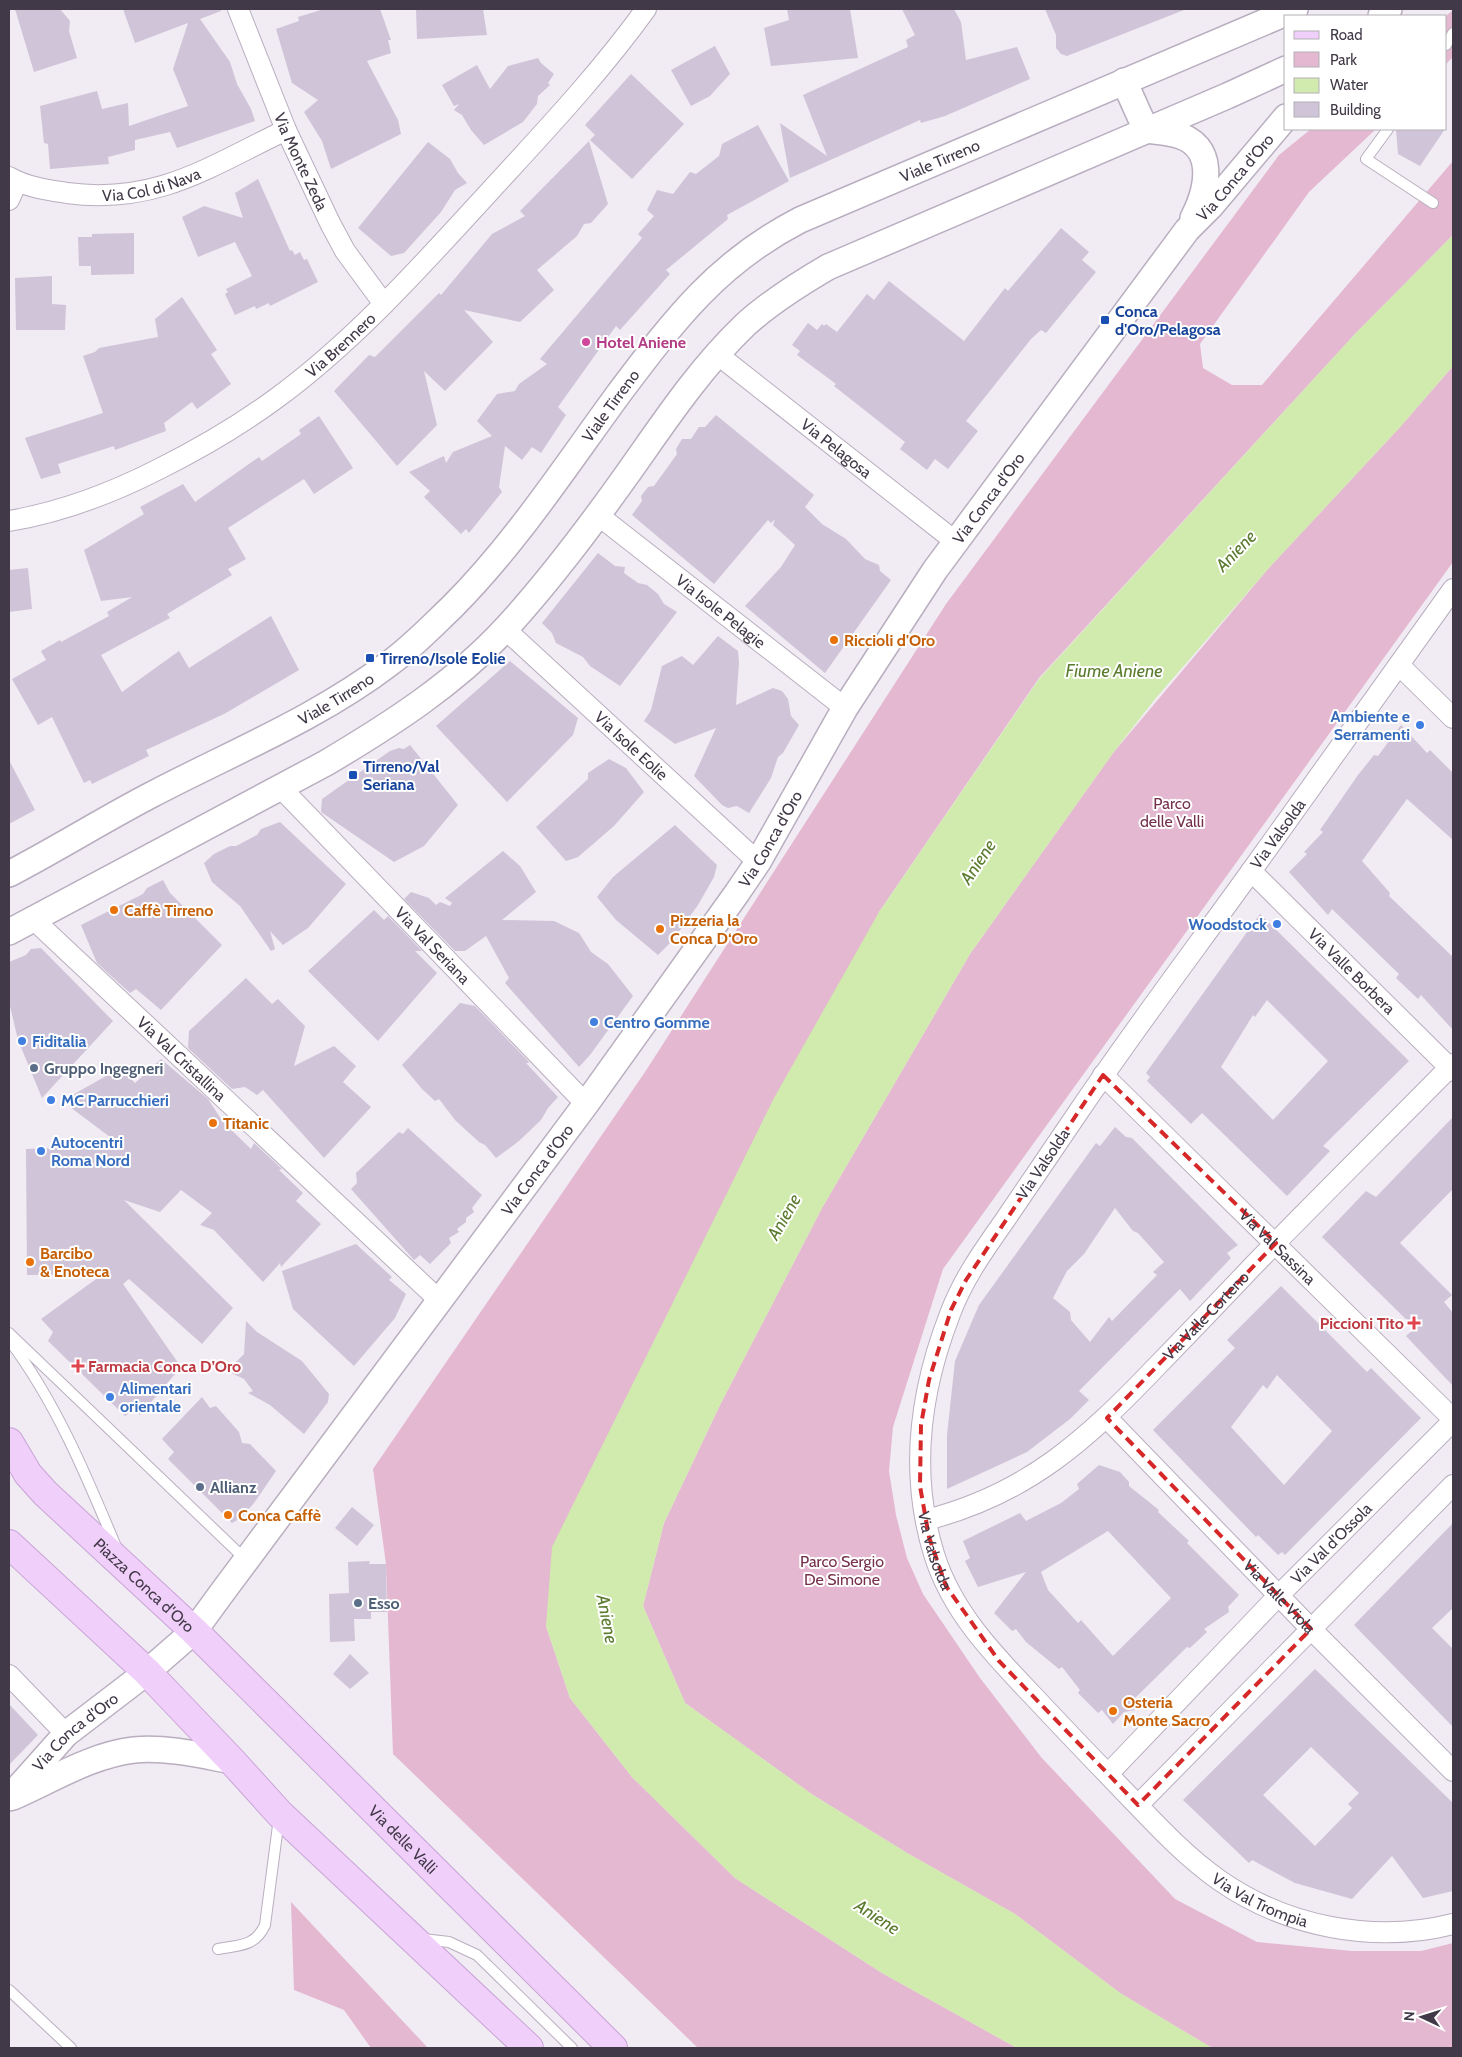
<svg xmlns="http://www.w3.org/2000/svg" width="1462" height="2057" font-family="Cabin,sans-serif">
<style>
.green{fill:#e4b8d0}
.water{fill:#d1eaad}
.building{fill:#d0c4d8;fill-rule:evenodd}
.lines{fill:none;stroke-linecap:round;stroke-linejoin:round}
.service-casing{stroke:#b9aebf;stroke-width:12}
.minor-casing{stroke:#b9aebf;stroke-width:22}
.tertiary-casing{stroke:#b9aebf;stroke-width:28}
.secondary-casing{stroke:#c8a4d5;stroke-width:30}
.service{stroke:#fff;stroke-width:10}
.minor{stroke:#fff;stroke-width:20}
.tertiary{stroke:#fff;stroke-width:25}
.secondary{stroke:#f0cffa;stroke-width:28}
.marked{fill:none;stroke:#d62828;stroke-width:4;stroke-dasharray:10 6;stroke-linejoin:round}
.transit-dot{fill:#1a4fb4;stroke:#fff;stroke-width:2}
.hotel-dot{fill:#d1479c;stroke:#fff;stroke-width:2}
.food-dot{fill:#e8710a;stroke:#fff;stroke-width:2}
.shop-dot{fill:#3f7fe0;stroke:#fff;stroke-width:2}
.service-dot{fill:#5c6f8a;stroke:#fff;stroke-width:2}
.health-dot{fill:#e0444e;stroke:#fff;stroke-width:2}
.labels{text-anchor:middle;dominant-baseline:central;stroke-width:4;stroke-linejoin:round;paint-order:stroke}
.street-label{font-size:16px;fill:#423948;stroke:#fff}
.transit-label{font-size:16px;font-weight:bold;fill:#164399;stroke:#fff;text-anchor:start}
.hotel-label{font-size:16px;font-weight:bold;fill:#b23c85;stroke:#fff;text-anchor:start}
.food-label{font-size:16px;font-weight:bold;fill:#c56008;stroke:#fff;text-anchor:start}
.shop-label{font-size:16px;font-weight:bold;fill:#366cbe;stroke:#fff;text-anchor:start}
.park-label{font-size:16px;fill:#75314b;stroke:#fff}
.service-label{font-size:16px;font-weight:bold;fill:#4e5e75;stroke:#fff;text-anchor:start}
.health-label{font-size:16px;font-weight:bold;fill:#be3a42;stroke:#fff;text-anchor:end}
.water-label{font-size:18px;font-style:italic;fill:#5b7c2f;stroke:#fff}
</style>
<rect width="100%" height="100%" fill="#f1ebf4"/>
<path class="green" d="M1453,10V57L1446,64V16Z
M1311,129H1376L1309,192L1200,344L1203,368L1232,385H1262L1453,161V235L1355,334L1039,678L879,912L546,1626L570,1698L632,1777L735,1878L882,1973L1017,2048H698L393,1754L386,1564L373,1469L645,1072L946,604L1279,155Z
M1453,366V562L943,1269L893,1427L889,1471L896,1515L907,1558L923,1594L980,1678L1041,1757L1175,1899L1257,1942L1352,1951H1421L1453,1943V2048H1212L1120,1993L1015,1914L907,1853L813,1795L685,1703L643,1606L664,1523L720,1405L822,1208L970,954L1113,753L1268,569L1401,426Z
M291,1902L428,2048H429H371L344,2010L294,1990Z"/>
<path class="water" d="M1453,235V366L1401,426L1268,569L1155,699L1113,753L970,954L822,1208L720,1405L664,1523L643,1606L685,1703L813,1795L907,1853L1015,1914L1120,1993L1212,2048H1017L882,1973L735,1878L632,1777L570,1698L546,1626L552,1547L774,1098L879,912L1039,679L1355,334Z"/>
<path class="building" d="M15,9H60L70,21L69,31L77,58L34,72Z
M123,9H221V11L200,19L230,62L237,84L251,109L255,121L177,148L170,132L135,140V150L108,157L109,164L50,169L48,144L44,143L40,106L97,91L102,109L128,103L129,126L188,106L173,69L188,23L135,43Z
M324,9H380L391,40H388L391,53L367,61L398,120L401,134L331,169L322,141L304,112L318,100L292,83L276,29L299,21L298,17Z
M416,9H483L487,35L417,39Z
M787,9H850L858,58L771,66L764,28L789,20Z
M902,9H954L961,22L966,60L1017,47L1030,79L945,116L921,123L920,120L790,178L780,123L827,156L803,95L908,47L906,40L915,35Z
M1045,9H1183L1184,10L1067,56L1061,54L1056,48V35Z
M715,46L730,74L710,96L691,106L671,70Z
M538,58L541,63L554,74L548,83L550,85L538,96L537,104L523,122L484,145L471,130L462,115L454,110L459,104L454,106L442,85L477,65L490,89L508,66Z
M631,74L684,124L632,179L590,140L595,135L585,125Z
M758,125L789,181L727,215L728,219L666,270L670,274L620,330L616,326L558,407L566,415L541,453L532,447L522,460L505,446L499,487L502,492L469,533L466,529L461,534L424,497L430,491L409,472L444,456L446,463L453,452L492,436L477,421L497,394L515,391L519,384L547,364L540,359L642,238L638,234L654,216L647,210L657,190L673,194L690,172L696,174L719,156L722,144Z
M1396,129H1445L1420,166L1398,154Z
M589,141L608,204L591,223L584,224L577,236L537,270L554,290L520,322L464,310L493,342L445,391L424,371L437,425L397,466L334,391L369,355L375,357L439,293L441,295L492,234L525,216L520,211Z
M428,142L450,159L458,173L467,183L455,190L441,212L404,253L391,256L358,228Z
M258,179L290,251L292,250L295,255L300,252L304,260L307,259L318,282L270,306L269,303L256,309L255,306L235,315L225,294L228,292L226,289L252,276L235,242L198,257L182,217L204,206L243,218L235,193Z
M1061,228L1089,252L1082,260L1096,272L1046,333L1041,330L1031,339L966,421L978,431L948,469L935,459L927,470L900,449L905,442L834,386L836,384L797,355L800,351L792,345L808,323L817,330L822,324L824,326L826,324L837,332L867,294L874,300L889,281L964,341L1005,288L1008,291Z
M134,233V274L91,275V266H79L78,237H92V234Z
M52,276V304L66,305L65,330H16L15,278Z
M182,297L217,350L211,354L231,384L197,409L192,402L164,423L166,431L115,450L114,446L58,464L61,473L41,479L25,438L103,413L83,356L95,352L99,348L158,337L155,319Z
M716,415L814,495L805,507L822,524L846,539L865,559L879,565L880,571L891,580L825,673L745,606L781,567L795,545L773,525L775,519L771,523L768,520L714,584L632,515L642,501L641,496L648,487L654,486L677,454L676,449L682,439H691L699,427H705Z
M319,416L353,468L314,494L304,479L228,528L246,559L228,569L232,575L167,614L170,618L101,655L122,692L179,651L189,668L271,616L299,670L224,714L146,750L149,756L92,784L90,780L84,783L52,717L38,725L12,679L46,660L41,651L60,640L61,642L109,616L107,612L132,597L101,601L84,550L144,514L140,507L183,484L195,502L259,457L262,461L301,434L299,430Z
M598,553L615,566L625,567L624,573L638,583L647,585L658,594L664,604L677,612L620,686L590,666L583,657L556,643L552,633L542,623Z
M28,568L32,609L9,612V570Z
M718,636L738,651L739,663L736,705L773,688L782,691L788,699L791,716L799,725L783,753L778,757L771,778L749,813L737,806L728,808L722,805L694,776L716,728L675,744L644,721L651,710L662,666L682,656L693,665Z
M510,661L578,718L573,735L507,802L436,726Z
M1401,725L1427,753L1430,750L1453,773V840L1407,799L1362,861L1390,893L1389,896L1453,957V1030L1421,995L1418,999L1396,978L1399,974L1332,909L1328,915L1289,872L1307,854L1304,852L1323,832L1320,830L1358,775L1374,755L1378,756Z
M410,745L458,805L424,846L394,862L321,812L322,799L390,751L399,748L404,749Z
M609,759L626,768L644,792L614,826L578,857L566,861L536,827L588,779V773Z
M9,760L35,810L9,824Z
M280,822L346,884L308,928L283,945L270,931L275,949L271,951L240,906L212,882L204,863L214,854L230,846H236L257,835L261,829Z
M675,825L717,865L714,877L698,905L673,940L658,955L616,920L597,897L613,877Z
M503,851L520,866L536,892L502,920L554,921L579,933L591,952L608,964L633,996L590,1055L579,1067L505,983L509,978L486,936L465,951H455L404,899L411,892L429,898L436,905L440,902L450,906L452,903L445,898Z
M163,880L170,893L222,945L161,1010L136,989L130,993L97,963L81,925L143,894L147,888Z
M374,910L384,920L388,916L422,951H415L437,973L378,1041L308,971Z
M1260,914L1409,1061L1323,1146L1330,1151L1287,1196L1202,1113L1191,1124L1147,1081L1150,1077L1146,1073ZM1267,1000L1328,1061L1273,1120L1221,1067L1253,1015L1255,1017Z
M41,948L113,1021L42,1098L18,1040L9,1002V962L26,955L31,949Z
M246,978L272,1004L278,999L305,1026L294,1066L334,1046L356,1066L343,1082L371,1107L324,1158L263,1090L257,1095L245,1087L232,1089L188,1048L189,1031Z
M460,1003L475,1006L528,1061L529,1063H526L558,1097L548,1108L541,1120L519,1141L496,1158L485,1145L479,1142L455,1120L439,1099L435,1101L422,1089L402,1065Z
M161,1059L208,1099L223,1122L251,1149L254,1143L282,1169L279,1170L303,1193L296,1201L321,1224L281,1267L280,1263L263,1282L214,1230L200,1225L212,1213L181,1190L160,1212L124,1200L233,1308L202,1344L129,1279L123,1284L181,1367L140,1415L135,1409L125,1416L48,1341L53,1332L41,1319L103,1274L27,1275L26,1149L122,1146L62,1101L120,1068L135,1083Z
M1453,1117V1189L1400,1243L1452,1295L1444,1302L1453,1313V1386L1406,1336L1415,1328L1322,1237L1366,1191L1376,1197Z
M1115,1127L1126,1137L1132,1138L1238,1245L1227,1253L1231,1258L1190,1301L1180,1289L1079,1391L1089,1400L1070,1419L1027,1452L947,1489V1435L955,1361L979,1305L1096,1143L1100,1146ZM1115,1208L1133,1231L1138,1233L1164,1262L1153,1272L1157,1275L1112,1321L1109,1317L1090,1342L1071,1320L1070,1312L1053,1298L1067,1271L1084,1254Z
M408,1128L482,1195L472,1208L474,1212L466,1218V1222L457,1229L459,1232L449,1238L451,1243L430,1264L420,1255L414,1260L351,1189L357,1183L356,1173L399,1132L403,1134Z
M356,1244L392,1277L389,1280L406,1294L395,1318L354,1366L293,1309L282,1271Z
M1281,1286L1367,1372L1371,1368L1421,1418L1285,1555L1282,1552L1278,1555L1258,1535L1256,1537L1153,1430L1235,1348L1227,1340ZM1277,1375L1332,1431L1284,1485L1231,1427L1263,1385L1267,1389Z
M246,1321L257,1332L302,1361L329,1394L328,1402L304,1434L270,1405L248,1393L253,1391L244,1379L227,1371L244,1354Z
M202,1397L210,1408L216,1406L239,1432L242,1443L250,1444L276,1471L254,1503L241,1518L232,1523L168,1459L174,1452L162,1439Z
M1099,1465L1120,1472L1129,1482V1486L1159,1510L1158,1512L1189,1541L1187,1543L1239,1595L1228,1607L1229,1612L1204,1629L1207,1632L1190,1648L1187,1647L1131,1702L1135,1710L1124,1712L1113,1724L1102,1710L1098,1713L1078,1693L1080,1690L1062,1667L1059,1669L1026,1642L1016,1629L1012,1631L994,1613L1026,1572L978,1587L965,1561L970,1558L963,1541L1020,1513L1026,1521L1061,1503L1079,1489L1077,1484ZM1108,1531L1171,1598L1113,1656L1081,1620L1078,1623L1048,1590L1041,1572Z
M352,1507L374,1525L357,1546L335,1528Z
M1453,1523V1608L1432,1628L1453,1649V1727L1354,1625Z
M370,1561L369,1564H386L387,1612H371V1619H354L355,1641L330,1642L329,1594L349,1593L348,1562Z
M350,1654L369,1673L350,1689L333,1674Z
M1315,1669L1453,1803V1891L1423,1898L1392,1856L1352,1899L1295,1883L1252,1860L1249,1863L1183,1800ZM1311,1747L1359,1793L1348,1804L1352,1808L1315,1846L1263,1795Z
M9,1704L38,1735L9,1765Z"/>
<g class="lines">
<defs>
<path id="service" d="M1446,45L1453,33
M1388,129L1366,159L1433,203
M9,1333L246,1560
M9,1340C56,1402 87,1477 117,1549
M423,1939L449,1942L477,1955L572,2048
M218,1949C239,1945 255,1947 265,1925L279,1818
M9,1990L71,2048"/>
<g id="minor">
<path id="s1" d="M238,9L286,130L330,223L345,251L384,304"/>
<path id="s2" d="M9,177C26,187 48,190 67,193C157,205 210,166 286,130"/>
<path d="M9,200L17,182"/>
<path id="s3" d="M717,354L956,542"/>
<path id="s4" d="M598,515L845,708"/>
<path id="s5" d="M9,521C63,512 110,494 159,469C199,449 237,427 274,400C354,342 424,263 491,190C545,131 599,74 646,9"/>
<path id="s6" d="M1453,589C1386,683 1319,777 1252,870C1193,952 1133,1031 1077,1114C1053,1149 1029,1185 1005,1220C984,1250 963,1279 950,1314C920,1391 909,1473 934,1554C952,1613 996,1657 1038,1701C1065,1730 1092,1758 1120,1787C1151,1819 1182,1854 1219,1880C1286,1927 1374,1944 1453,1924"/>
<path id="s7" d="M505,629L758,862"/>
<path d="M1399,665L1453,718"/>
<path id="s8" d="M280,787L586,1104"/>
<path id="s9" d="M1251,871L1453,1071"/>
<path id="s10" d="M33,919L439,1300"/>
<path id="s11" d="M1103,1075L1453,1419"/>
<path id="s12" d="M1107,1418L1311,1629L1453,1771"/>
<path id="s13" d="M926,1520C1028,1494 1086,1440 1157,1366C1189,1333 1220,1301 1251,1268C1318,1199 1386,1132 1453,1064"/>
<path d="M9,1675L66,1734"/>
<path id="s14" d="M1108,1774L1279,1595L1453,1421"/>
<path d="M1138,1805L1453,1485"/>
</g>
<g id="tertiary">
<path d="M1381,16L1389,9"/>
<path d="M1124,81L1146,130"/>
<path d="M1146,130C1155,131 1165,132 1174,134C1218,144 1208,189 1193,218"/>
<path id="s15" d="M9,874C57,849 103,820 151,795C231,753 318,718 390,663C412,647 432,626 452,607C516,543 567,464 620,392C675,319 717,263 800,220L1295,9"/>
<path d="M9,932L326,763C390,725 456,683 507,627C550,580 589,528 626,476C663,424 698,370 745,325C770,302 799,284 828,267L1227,96L1286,69"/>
<path d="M13,1797C52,1780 91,1755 134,1750C167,1747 200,1755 232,1761"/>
<path id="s16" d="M9,1798L66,1734L147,1672L194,1631L224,1590L586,1104L737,893L758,862L845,708L935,570L1187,230L1211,206L1286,117"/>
</g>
<g id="secondary">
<path id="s17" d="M9,1442L28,1474L45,1493L194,1631L613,2048"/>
<path d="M9,1544L147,1672L232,1761L280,1814L529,2048"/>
</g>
</defs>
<use href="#service" class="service-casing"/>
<use href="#minor" class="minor-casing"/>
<use href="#tertiary" class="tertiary-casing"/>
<use href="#secondary" class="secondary-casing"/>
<use href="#service" class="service"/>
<use href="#minor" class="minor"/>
<use href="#tertiary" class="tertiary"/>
<use href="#secondary" class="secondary"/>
</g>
<path class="marked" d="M1103,1075L1276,1243L1107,1418L1311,1629L1138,1805L999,1661L946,1586L929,1537L920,1486L921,1425L929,1380L951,1310L966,1280Z"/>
<g class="transit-dot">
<rect x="1100" y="315" width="10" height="10" rx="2.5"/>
<rect x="365" y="653" width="10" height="10" rx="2.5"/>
<rect x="348" y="770" width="10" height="10" rx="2.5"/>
</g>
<circle class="hotel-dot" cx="586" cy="342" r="5"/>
<g class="food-dot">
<circle cx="834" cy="640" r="5"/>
<circle cx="114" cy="910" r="5"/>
<circle cx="660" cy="929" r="5"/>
<circle cx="213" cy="1123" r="5"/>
<circle cx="30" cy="1262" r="5"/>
<circle cx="228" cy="1515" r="5"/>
<circle cx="1113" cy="1711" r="5"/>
</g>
<g class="shop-dot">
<circle cx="1420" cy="725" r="5"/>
<circle cx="1277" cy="924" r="5"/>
<circle cx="594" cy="1022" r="5"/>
<circle cx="22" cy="1041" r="5"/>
<circle cx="51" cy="1100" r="5"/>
<circle cx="41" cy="1151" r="5"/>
<circle cx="110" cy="1397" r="5"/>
</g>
<g class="service-dot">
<circle cx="34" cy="1068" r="5"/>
<circle cx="200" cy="1487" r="5"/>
<circle cx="358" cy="1603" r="5"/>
</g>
<g class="health-dot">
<path d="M1411.5 1315.5h5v5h5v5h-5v5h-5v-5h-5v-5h5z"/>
<path d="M75.5 1358.5h5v5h5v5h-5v5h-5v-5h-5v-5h5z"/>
</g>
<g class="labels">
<g class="street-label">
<text stroke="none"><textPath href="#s15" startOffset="1196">Viale Tirreno</textPath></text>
<text stroke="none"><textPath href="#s1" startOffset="165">Via Monte Zeda</textPath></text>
<text stroke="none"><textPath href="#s16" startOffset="2040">Via Conca d'Oro</textPath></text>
<text stroke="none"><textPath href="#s2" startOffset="146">Via Col di Nava</textPath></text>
<text stroke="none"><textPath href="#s5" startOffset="380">Via Brennero</textPath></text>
<text stroke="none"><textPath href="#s15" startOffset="776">Viale Tirreno</textPath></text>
<text stroke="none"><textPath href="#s3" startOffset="152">Via Pelagosa</textPath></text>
<text stroke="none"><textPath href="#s16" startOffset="1635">Via Conca d'Oro</textPath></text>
<text stroke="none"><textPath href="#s4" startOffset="156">Via Isole Pelagie</textPath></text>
<text stroke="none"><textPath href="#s15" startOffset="371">Viale Tirreno</textPath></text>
<text stroke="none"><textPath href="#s7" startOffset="172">Via Isole Eolie</textPath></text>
<text transform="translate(1278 834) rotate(-54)">Via Valsolda</text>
<text stroke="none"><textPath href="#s16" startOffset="1230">Via Conca d'Oro</textPath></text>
<text stroke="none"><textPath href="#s8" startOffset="220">Via Val Seriana</textPath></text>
<text stroke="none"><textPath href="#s9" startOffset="142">Via Valle Borbera</textPath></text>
<text stroke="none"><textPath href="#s10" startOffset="204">Via Val Cristallina</textPath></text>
<text transform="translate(1043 1164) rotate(-56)">Via Valsolda</text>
<text stroke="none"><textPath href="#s16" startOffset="825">Via Conca d'Oro</textPath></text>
<text stroke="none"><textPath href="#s11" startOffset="245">Via Val Sassina</textPath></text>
<text stroke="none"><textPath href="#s13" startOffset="352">Via Valle Corteno</textPath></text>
<text stroke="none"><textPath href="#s14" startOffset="321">Via Val d'Ossola</textPath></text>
<text stroke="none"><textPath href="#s6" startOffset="1125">Via Valsolda</textPath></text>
<text stroke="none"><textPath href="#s17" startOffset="198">Piazza Conca d'Oro</textPath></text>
<text stroke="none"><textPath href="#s12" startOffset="248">Via Valle Viola</textPath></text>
<text stroke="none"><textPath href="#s16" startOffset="94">Via Conca d'Oro</textPath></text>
<text stroke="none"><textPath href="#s17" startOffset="561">Via delle Valli</textPath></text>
<text stroke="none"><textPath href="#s6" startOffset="1611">Via Val Trompia</textPath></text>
</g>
<g class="transit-label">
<text x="1115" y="311">Conca<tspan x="1115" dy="18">d'Oro/Pelagosa</tspan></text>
<text x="380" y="658">Tirreno/Isole Eolie</text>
<text x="363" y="766">Tirreno/Val<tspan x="363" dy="18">Seriana</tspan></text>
</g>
<g class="hotel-label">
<text x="596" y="342">Hotel Aniene</text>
</g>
<g class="food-label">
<text x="844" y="640">Riccioli d'Oro</text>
<text x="124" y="910">Caffè Tirreno</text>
<text x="670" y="920">Pizzeria la<tspan x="670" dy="18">Conca D‘Oro</tspan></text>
<text x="223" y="1123">Titanic</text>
<text x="40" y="1253">Barcibo<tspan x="40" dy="18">&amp; Enoteca</tspan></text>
<text x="238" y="1515">Conca Caffè</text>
<text x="1123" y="1702">Osteria<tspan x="1123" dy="18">Monte Sacro</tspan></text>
</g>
<g class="shop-label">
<text x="1410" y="716" text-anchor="end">Ambiente e<tspan x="1410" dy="18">Serramenti</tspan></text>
<text x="1267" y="924" text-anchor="end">Woodstock</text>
<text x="604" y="1022">Centro Gomme</text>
<text x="32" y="1041">Fiditalia</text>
<text x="61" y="1100">MC Parrucchieri</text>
<text x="51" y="1142">Autocentri<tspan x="51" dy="18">Roma Nord</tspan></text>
<text x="120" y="1388">Alimentari<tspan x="120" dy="18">orientale</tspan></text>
</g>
<g class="park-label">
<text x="1172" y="803">Parco<tspan x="1172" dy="18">delle Valli</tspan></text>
<text x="842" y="1561">Parco Sergio<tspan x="842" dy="18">De Simone</tspan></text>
</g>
<g class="service-label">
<text x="44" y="1068">Gruppo Ingegneri</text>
<text x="210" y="1487">Allianz</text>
<text x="368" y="1603">Esso</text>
</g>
<g class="health-label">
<text x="1404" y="1323">Piccioni Tito</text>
<text x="88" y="1366" text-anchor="start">Farmacia Conca D’Oro</text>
</g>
<g class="water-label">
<text transform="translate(1236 551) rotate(-46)">Aniene</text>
<text x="1114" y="671">Fiume Aniene</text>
<text transform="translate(978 862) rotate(-56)">Aniene</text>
<text transform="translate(784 1217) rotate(-60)">Aniene</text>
<text transform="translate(607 1619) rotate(79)">Aniene</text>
<text transform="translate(877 1917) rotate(33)">Aniene</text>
</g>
</g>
<rect width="1462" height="2057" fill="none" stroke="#423948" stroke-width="20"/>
<rect x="1284" y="15" width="162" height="115" fill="#ffffff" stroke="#b3b0b6"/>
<rect x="1294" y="31" width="25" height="8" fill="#f0cffa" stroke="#b3b0b6"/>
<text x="1330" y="40" font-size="15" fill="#423948">Road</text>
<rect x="1294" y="52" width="25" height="15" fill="#e4b8d0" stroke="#b3b0b6"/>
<text x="1330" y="65" font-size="15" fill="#423948">Park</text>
<rect x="1294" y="78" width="25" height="15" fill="#d1eaad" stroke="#b3b0b6"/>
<text x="1330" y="90" font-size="15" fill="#423948">Water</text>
<rect x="1294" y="102" width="25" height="15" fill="#d0c4d8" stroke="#b3b0b6"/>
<text x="1330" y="115" font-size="15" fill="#423948">Building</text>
<g transform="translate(1422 2017) rotate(274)" stroke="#ffffff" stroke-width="4" paint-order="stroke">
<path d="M0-4L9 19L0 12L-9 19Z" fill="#423948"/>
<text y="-8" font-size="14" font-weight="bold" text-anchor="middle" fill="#423948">N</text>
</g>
</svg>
